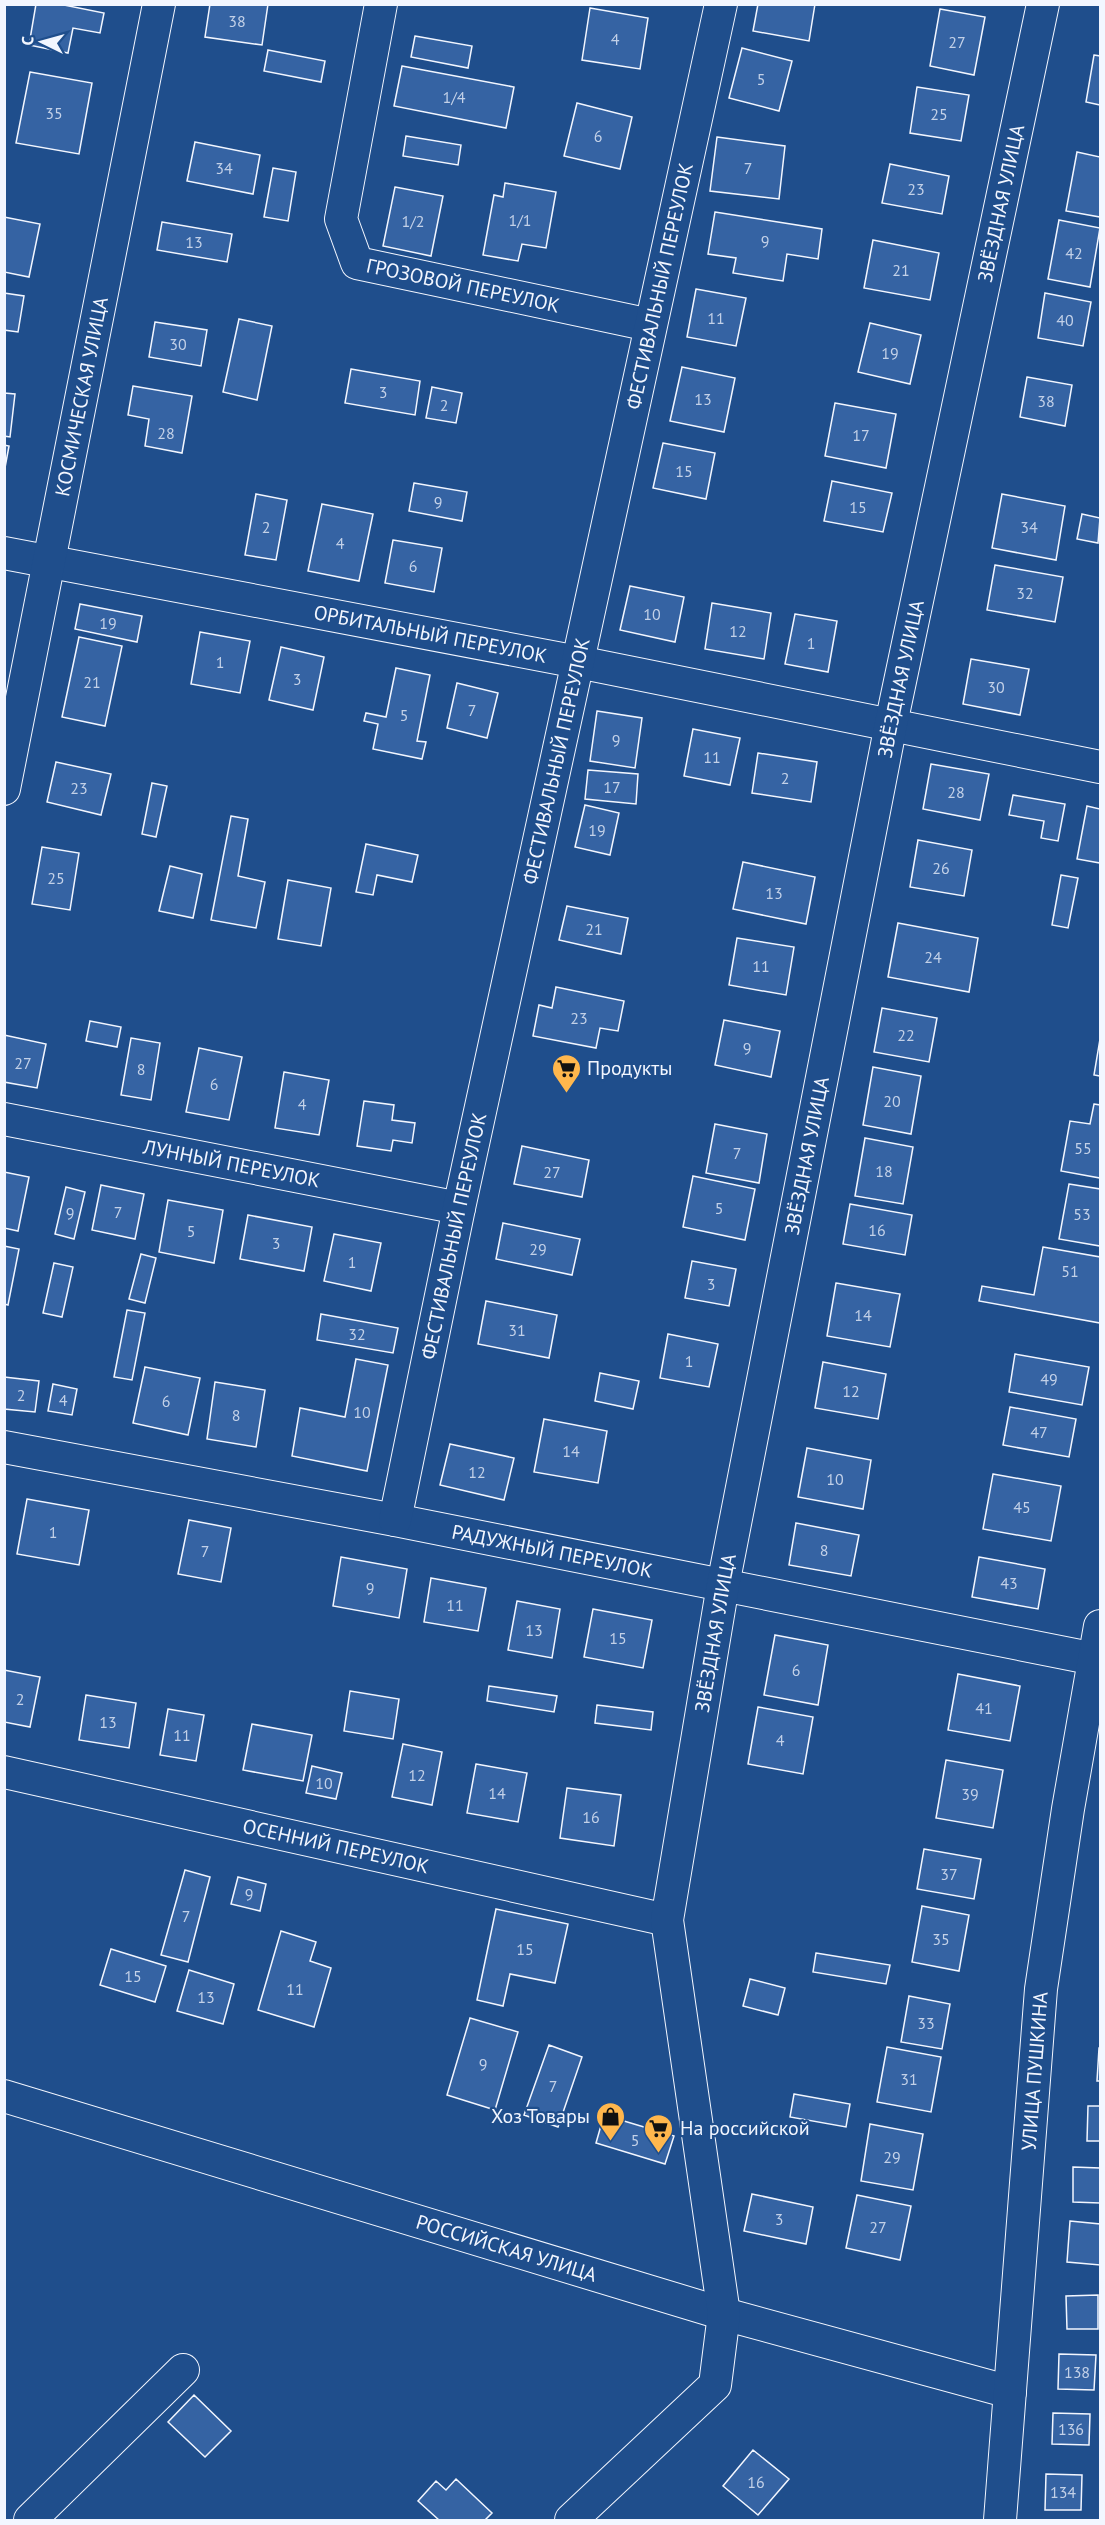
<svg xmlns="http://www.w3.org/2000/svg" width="1105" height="2525" font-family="'PT Sans',sans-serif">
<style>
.building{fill:#3563a3;stroke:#f2f6ff;stroke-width:1.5}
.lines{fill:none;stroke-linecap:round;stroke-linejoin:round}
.minor-casing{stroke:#f2f6ff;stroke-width:34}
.minor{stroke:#1f4e8c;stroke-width:32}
.labels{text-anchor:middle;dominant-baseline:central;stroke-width:4.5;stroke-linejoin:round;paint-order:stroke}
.number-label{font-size:16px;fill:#c3d1e8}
.street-label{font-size:20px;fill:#f2f6ff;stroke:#1f4e8c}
.poi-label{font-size:20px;fill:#f2f6ff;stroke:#1f4e8c;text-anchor:start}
</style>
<rect width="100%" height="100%" fill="#1f4e8c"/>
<path class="building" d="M36,4H59L104,13L100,33L73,28L68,53L29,45Z
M210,4H268L262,45L205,37Z
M758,4H815L809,41L753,31Z
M590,8L648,18L640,69L582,60Z
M940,9L985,17L974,75L930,66Z
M415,36L472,46L468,68L411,57Z
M742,48L792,61L779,111L729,98Z
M268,50L325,61L321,82L264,71Z
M1094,55L1100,56V105L1086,102Z
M402,66L514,87L506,128L394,106Z
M30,72L92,83L79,154L16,143Z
M917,87L969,95L961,141L910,133Z
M577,103L632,117L620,169L564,156Z
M406,136L461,145L458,165L403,156Z
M717,137L785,146L779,199L710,191Z
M195,142L260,155L253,194L187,181Z
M1077,152L1100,157V217L1066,211Z
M890,164L949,176L942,214L882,203Z
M273,168L296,172L288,221L264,217Z
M505,183L556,192L546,248L522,244L518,261L483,255L494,195L503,197Z
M395,187L443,196L431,256L383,246Z
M715,212L822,229L818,259L787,254L783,281L733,273L736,258L708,254Z
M4,217L40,224L29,277L4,272Z
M1059,220L1100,228L1090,287L1048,279Z
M162,222L232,234L227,262L157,250Z
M873,240L939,253L930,300L864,288Z
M696,289L746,298L736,346L687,337Z
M4,293L24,296L18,332L4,330Z
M1045,293L1091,302L1083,346L1038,338Z
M239,319L272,326L257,400L223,392Z
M155,322L207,330L201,366L149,357Z
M870,323L921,335L910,384L858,372Z
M682,367L735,378L724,432L670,421Z
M351,369L420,381L415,415L345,403Z
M1027,377L1072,385L1065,426L1020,417Z
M133,386L192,396L182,453L145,446L149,419L128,415Z
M432,387L462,393L456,423L426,418Z
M4,393L15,394L10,437L4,436Z
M835,403L896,414L886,468L825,456Z
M663,443L715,453L706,499L653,488Z
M4,445L9,446L4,473Z
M832,481L892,493L883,532L824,521Z
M414,483L467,492L462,521L409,511Z
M256,494L287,500L276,560L245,555Z
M1002,494L1065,506L1056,560L992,548Z
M322,504L373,514L359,581L308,571Z
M1082,514L1100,518L1098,543L1077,539Z
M393,540L442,548L434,592L385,583Z
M995,565L1063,577L1055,622L987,610Z
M630,586L684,597L675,642L620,630Z
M712,603L771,613L764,659L705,649Z
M80,604L142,616L137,642L75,629Z
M795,614L837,621L828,672L785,664Z
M200,632L250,641L240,693L191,684Z
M79,637L122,646L105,726L62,717Z
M281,647L324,657L313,710L269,700Z
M971,659L1029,669L1020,715L963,704Z
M396,668L430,675L417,741L426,742L422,759L373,749L378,724L364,721L366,713L386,717Z
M457,683L498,693L487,738L447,728Z
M597,711L642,718L635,768L590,761Z
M693,729L740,738L730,785L684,776Z
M758,753L817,762L811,802L752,793Z
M56,762L111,774L101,815L47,802Z
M931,764L989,774L980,820L923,809Z
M588,770L638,774L636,804L585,799Z
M152,783L167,786L156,837L142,834Z
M1013,795L1065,804L1058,841L1041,838L1044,821L1009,815Z
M585,805L619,813L610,855L575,847Z
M1087,806L1100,809V863L1077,859Z
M231,816L248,819L238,876L265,882L256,928L211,920Z
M918,840L972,850L964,896L910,887Z
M366,844L418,855L412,882L377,875L373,895L356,892Z
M42,847L79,853L70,910L32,904Z
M743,862L815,877L806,924L733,909Z
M170,866L202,874L193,918L159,911Z
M1061,875L1078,878L1068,928L1052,925Z
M288,880L331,888L321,946L278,939Z
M567,906L628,918L621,954L559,940Z
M898,923L978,938L969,992L888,977Z
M737,938L794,947L786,995L729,985Z
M556,987L624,1001L618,1031L600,1028L596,1048L533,1036L539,1005L552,1008Z
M882,1008L937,1018L929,1062L874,1052Z
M724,1020L780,1031L771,1077L715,1065Z
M90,1021L121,1027L117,1047L86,1041Z
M4,1035L46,1044L37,1088L4,1082Z
M131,1038L160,1043L151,1100L121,1095Z
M1100,1039V1076L1094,1075Z
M199,1048L242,1057L229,1120L186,1112Z
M873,1067L921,1076L911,1134L863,1125Z
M284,1072L329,1080L319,1135L275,1128Z
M364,1101L394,1105L392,1120L415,1123L412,1143L393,1140L391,1151L357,1146Z
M1094,1104L1100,1105V1178L1061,1171L1070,1121L1090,1124Z
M715,1124L767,1134L759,1183L706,1173Z
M865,1138L913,1147L903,1204L855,1196Z
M522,1146L589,1160L582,1197L514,1184Z
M4,1172L29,1177L18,1231L4,1228Z
M693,1176L755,1189L745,1240L683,1227Z
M1069,1184L1100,1189V1246L1059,1239Z
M101,1185L144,1194L135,1239L92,1230Z
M66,1187L85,1192L74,1239L55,1234Z
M168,1200L223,1210L214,1263L159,1252Z
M850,1204L912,1215L905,1255L843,1244Z
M248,1215L312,1227L304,1271L240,1259Z
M503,1223L580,1239L572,1275L496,1259Z
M334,1234L381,1243L371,1291L324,1281Z
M4,1246L19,1249L8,1305L4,1304Z
M1043,1247L1100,1257V1323L979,1301L982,1286L1034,1295Z
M141,1254L156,1258L145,1303L129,1299Z
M692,1261L736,1269L729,1306L685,1298Z
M54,1263L73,1267L62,1317L43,1313Z
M836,1283L900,1294L890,1347L827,1336Z
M486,1301L557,1315L549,1358L478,1344Z
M127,1310L145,1313L132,1380L114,1377Z
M321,1314L398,1328L393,1353L317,1340Z
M668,1334L718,1344L709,1387L660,1378Z
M1015,1354L1089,1367L1082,1405L1009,1392Z
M356,1359L388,1365L367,1471L292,1456L300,1408L345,1417Z
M823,1362L886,1374L878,1419L815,1408Z
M145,1367L200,1378L188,1435L133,1423Z
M600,1373L639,1381L633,1409L595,1401Z
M4,1377L39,1381L35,1412L4,1409Z
M215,1382L265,1390L256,1447L207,1439Z
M53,1384L77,1389L72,1415L48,1411Z
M1010,1407L1076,1419L1069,1457L1003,1445Z
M544,1419L607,1431L598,1483L534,1472Z
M450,1444L514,1458L504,1500L440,1485Z
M807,1448L871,1460L863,1509L798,1497Z
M993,1474L1061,1486L1051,1541L983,1529Z
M27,1499L89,1510L79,1565L17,1554Z
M189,1520L231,1528L221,1582L178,1574Z
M796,1523L859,1535L851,1576L789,1565Z
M341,1557L407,1569L399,1618L333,1606Z
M979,1557L1045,1569L1038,1609L972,1597Z
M431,1578L486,1588L478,1631L424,1622Z
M517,1601L560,1609L552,1658L508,1650Z
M593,1609L652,1620L643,1668L584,1657Z
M775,1635L828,1645L818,1705L764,1695Z
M4,1670L40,1677L30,1727L4,1722Z
M958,1674L1020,1686L1010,1741L948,1730Z
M489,1686L557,1696L554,1712L487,1701Z
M350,1691L399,1699L393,1739L344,1731Z
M86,1695L136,1703L129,1748L79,1740Z
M597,1705L653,1712L651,1730L595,1723Z
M758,1707L813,1717L803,1774L748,1764Z
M168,1709L204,1715L196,1761L160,1755Z
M252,1724L312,1735L303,1781L243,1770Z
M403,1744L442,1752L432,1805L392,1797Z
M946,1760L1003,1770L993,1828L936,1818Z
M476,1764L527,1773L518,1822L467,1813Z
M312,1766L342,1773L336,1799L306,1793Z
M567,1788L621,1795L614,1846L560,1838Z
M924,1849L981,1859L974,1899L917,1889Z
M185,1870L210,1877L188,1962L161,1955Z
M238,1877L266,1884L260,1911L231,1904Z
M922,1906L969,1915L959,1971L912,1962Z
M496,1909L568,1924L555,1983L510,1974L503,2006L477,2000Z
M281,1931L316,1942L310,1961L331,1968L314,2027L258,2010Z
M111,1949L166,1966L155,2002L100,1985Z
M816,1953L890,1965L886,1984L813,1972Z
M189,1970L234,1984L223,2024L177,2011Z
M750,1979L785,1988L778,2015L743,2006Z
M909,1996L950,2004L942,2049L901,2042Z
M470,2018L518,2032L495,2110L447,2095Z
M549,2045L582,2057L558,2127L524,2115Z
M887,2047L941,2057L931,2112L877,2102Z
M1099,2048H1100V2081H1097Z
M794,2094L850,2104L846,2127L790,2117Z
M1088,2106H1100V2141H1087Z
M604,2115L674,2136L665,2164L596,2143Z
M870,2124L923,2134L913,2190L861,2181Z
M1073,2167L1100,2168V2203L1073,2202Z
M752,2194L813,2207L806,2244L744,2231Z
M857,2195L911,2206L900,2260L846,2248Z
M1070,2221L1100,2224V2265L1067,2262Z
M1098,2295V2329H1067L1066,2296Z
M1059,2354L1096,2355L1094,2390L1058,2389Z
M194,2395L231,2431L205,2457L168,2422Z
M1053,2413L1090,2414L1089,2445L1052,2444Z
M753,2450L789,2479L758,2515L723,2486Z
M1046,2474L1082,2475L1081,2510H1045Z
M456,2479L492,2513L485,2520H439L418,2501L436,2481L446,2490Z"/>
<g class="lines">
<defs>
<g id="minor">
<path id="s1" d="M381,4L341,219L357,263L650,325"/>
<path id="s2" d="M4,553L578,662L1100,767"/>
<path id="s3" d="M4,789L159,4"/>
<path id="s4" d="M4,1119L459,1208"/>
<path id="s5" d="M4,1447L395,1520L1100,1660"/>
<path id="s6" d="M395,1520L459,1208L721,4"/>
<path id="s7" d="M4,1772L667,1920"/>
<path id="s8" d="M4,2096L724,2314L1010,2392"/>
<path d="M30,2520L183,2370"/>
<path id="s9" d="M571,2520L715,2385L724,2314L667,1920L723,1585L891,724L1043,4"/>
<path id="s10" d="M1000,2520L1041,1989L1068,1809L1100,1626"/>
</g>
</defs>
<use href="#minor" class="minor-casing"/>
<use href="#minor" class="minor"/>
</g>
<defs>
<symbol id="supermarket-pin" viewBox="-11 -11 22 30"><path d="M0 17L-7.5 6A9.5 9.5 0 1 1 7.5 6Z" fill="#ffb74d" stroke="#1f4e8c"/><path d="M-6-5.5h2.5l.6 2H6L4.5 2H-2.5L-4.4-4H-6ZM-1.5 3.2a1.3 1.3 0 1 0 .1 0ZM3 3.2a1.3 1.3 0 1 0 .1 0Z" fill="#111"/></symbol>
<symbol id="shop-pin" viewBox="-11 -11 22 30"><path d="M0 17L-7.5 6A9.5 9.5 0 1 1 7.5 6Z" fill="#ffb74d" stroke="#1f4e8c"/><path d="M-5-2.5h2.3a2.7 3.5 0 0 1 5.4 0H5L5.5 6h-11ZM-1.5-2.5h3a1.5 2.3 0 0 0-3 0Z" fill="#111"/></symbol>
</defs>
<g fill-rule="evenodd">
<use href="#supermarket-pin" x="550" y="1052" width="33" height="45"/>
<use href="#shop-pin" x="594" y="2100" width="33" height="45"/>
<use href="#supermarket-pin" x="642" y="2112" width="33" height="45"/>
</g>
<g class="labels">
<g class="number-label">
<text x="237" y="21">38</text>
<text x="615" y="39">4</text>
<text x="957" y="42">27</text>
<text x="761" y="79">5</text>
<text x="454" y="97">1/4</text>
<text x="54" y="113">35</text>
<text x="939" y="114">25</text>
<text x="598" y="136">6</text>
<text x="224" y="168">34</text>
<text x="748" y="168">7</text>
<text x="916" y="189">23</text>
<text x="520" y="220">1/1</text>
<text x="413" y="221">1/2</text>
<text x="765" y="241">9</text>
<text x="194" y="242">13</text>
<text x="1074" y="253">42</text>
<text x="901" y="270">21</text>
<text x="716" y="318">11</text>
<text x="1065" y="320">40</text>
<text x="178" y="344">30</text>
<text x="890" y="353">19</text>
<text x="383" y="392">3</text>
<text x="703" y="399">13</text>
<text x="1046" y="401">38</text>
<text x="444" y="405">2</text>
<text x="166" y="433">28</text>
<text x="861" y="435">17</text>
<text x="684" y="471">15</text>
<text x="438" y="502">9</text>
<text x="858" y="507">15</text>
<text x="266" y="527">2</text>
<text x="1029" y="527">34</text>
<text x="340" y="543">4</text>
<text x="413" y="566">6</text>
<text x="1025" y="593">32</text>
<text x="652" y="614">10</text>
<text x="108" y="623">19</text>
<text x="738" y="631">12</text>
<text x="811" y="643">1</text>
<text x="220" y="662">1</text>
<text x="297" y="679">3</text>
<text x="92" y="682">21</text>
<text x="996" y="687">30</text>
<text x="472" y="710">7</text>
<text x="404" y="715">5</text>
<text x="616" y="740">9</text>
<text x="712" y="757">11</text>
<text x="785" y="778">2</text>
<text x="612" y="787">17</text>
<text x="79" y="788">23</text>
<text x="956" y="792">28</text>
<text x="597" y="830">19</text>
<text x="941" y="868">26</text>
<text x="56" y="878">25</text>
<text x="774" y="893">13</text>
<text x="594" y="929">21</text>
<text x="933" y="957">24</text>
<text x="761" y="966">11</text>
<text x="579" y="1018">23</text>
<text x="906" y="1035">22</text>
<text x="747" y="1048">9</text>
<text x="23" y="1063">27</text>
<text x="141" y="1069">8</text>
<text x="214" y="1084">6</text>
<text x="892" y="1101">20</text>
<text x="302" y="1104">4</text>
<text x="1083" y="1148">55</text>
<text x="737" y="1153">7</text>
<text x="884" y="1171">18</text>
<text x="552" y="1172">27</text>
<text x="719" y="1208">5</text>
<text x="118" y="1212">7</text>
<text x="70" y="1213">9</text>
<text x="1082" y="1214">53</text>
<text x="877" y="1230">16</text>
<text x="191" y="1231">5</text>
<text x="276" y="1243">3</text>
<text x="538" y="1249">29</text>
<text x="352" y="1262">1</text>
<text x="1070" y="1271">51</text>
<text x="711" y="1284">3</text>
<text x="863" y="1315">14</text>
<text x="517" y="1330">31</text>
<text x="357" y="1334">32</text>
<text x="689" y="1361">1</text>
<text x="1049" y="1379">49</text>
<text x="851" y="1391">12</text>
<text x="21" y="1395">2</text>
<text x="63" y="1400">4</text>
<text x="166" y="1401">6</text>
<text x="362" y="1412">10</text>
<text x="236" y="1415">8</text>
<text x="1039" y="1432">47</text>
<text x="571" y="1451">14</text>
<text x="477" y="1472">12</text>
<text x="835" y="1479">10</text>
<text x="1022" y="1507">45</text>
<text x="53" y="1532">1</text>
<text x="824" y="1550">8</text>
<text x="205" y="1551">7</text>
<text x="1009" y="1583">43</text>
<text x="370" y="1588">9</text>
<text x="455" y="1605">11</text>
<text x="534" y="1630">13</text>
<text x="618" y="1638">15</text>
<text x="796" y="1670">6</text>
<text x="20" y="1699">2</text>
<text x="984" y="1708">41</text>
<text x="108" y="1722">13</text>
<text x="182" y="1735">11</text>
<text x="780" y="1740">4</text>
<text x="417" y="1775">12</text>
<text x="324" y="1783">10</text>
<text x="497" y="1793">14</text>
<text x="970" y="1794">39</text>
<text x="591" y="1817">16</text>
<text x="949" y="1874">37</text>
<text x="249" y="1894">9</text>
<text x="186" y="1916">7</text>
<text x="941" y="1939">35</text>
<text x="525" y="1949">15</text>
<text x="133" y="1976">15</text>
<text x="295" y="1989">11</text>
<text x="206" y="1997">13</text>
<text x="926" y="2023">33</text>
<text x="483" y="2064">9</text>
<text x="909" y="2079">31</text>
<text x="553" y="2086">7</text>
<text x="635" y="2140">5</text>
<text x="892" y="2157">29</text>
<text x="779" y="2219">3</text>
<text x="878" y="2227">27</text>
<text x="1077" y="2372">138</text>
<text x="1071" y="2429">136</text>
<text x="756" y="2482">16</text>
<text x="1063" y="2492">134</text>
</g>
<g class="street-label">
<text stroke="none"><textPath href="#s9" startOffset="2416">ЗВЁЗДНАЯ УЛИЦА</textPath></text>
<text stroke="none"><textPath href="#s1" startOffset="374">ГРОЗОВОЙ ПЕРЕУЛОК</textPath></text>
<text stroke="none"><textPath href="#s6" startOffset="1262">ФЕСТИВАЛЬНЫЙ ПЕРЕУЛОК</textPath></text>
<text stroke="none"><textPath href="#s3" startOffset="400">КОСМИЧЕСКАЯ УЛИЦА</textPath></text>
<text stroke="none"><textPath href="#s2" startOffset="434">ОРБИТАЛЬНЫЙ ПЕРЕУЛОК</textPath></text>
<text stroke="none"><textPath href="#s9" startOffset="1930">ЗВЁЗДНАЯ УЛИЦА</textPath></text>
<text stroke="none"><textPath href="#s6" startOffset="776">ФЕСТИВАЛЬНЫЙ ПЕРЕУЛОК</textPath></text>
<text stroke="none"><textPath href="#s9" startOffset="1444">ЗВЁЗДНАЯ УЛИЦА</textPath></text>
<text stroke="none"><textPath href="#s4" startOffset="232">ЛУННЫЙ ПЕРЕУЛОК</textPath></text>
<text stroke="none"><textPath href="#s6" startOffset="290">ФЕСТИВАЛЬНЫЙ ПЕРЕУЛОК</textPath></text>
<text stroke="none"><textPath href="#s5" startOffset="558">РАДУЖНЫЙ ПЕРЕУЛОК</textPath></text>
<text stroke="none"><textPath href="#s9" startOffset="958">ЗВЁЗДНАЯ УЛИЦА</textPath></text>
<text stroke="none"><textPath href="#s7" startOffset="340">ОСЕННИЙ ПЕРЕУЛОК</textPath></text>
<text stroke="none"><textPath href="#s10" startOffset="450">УЛИЦА ПУШКИНА</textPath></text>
<text stroke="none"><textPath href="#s8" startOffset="525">РОССИЙСКАЯ УЛИЦА</textPath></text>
</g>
<g class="poi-label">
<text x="587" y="1068">Продукты</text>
<text x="590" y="2116" text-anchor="end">Хоз Товары</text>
<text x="680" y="2128">На российской</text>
</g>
</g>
<rect width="1105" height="2525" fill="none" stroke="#f2f6ff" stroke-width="12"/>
<g transform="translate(42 42) rotate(275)" stroke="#1f4e8c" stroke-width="4.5" paint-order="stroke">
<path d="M0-4.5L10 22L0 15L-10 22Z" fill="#f2f6ff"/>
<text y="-9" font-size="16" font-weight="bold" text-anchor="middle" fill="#f2f6ff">С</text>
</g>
</svg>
